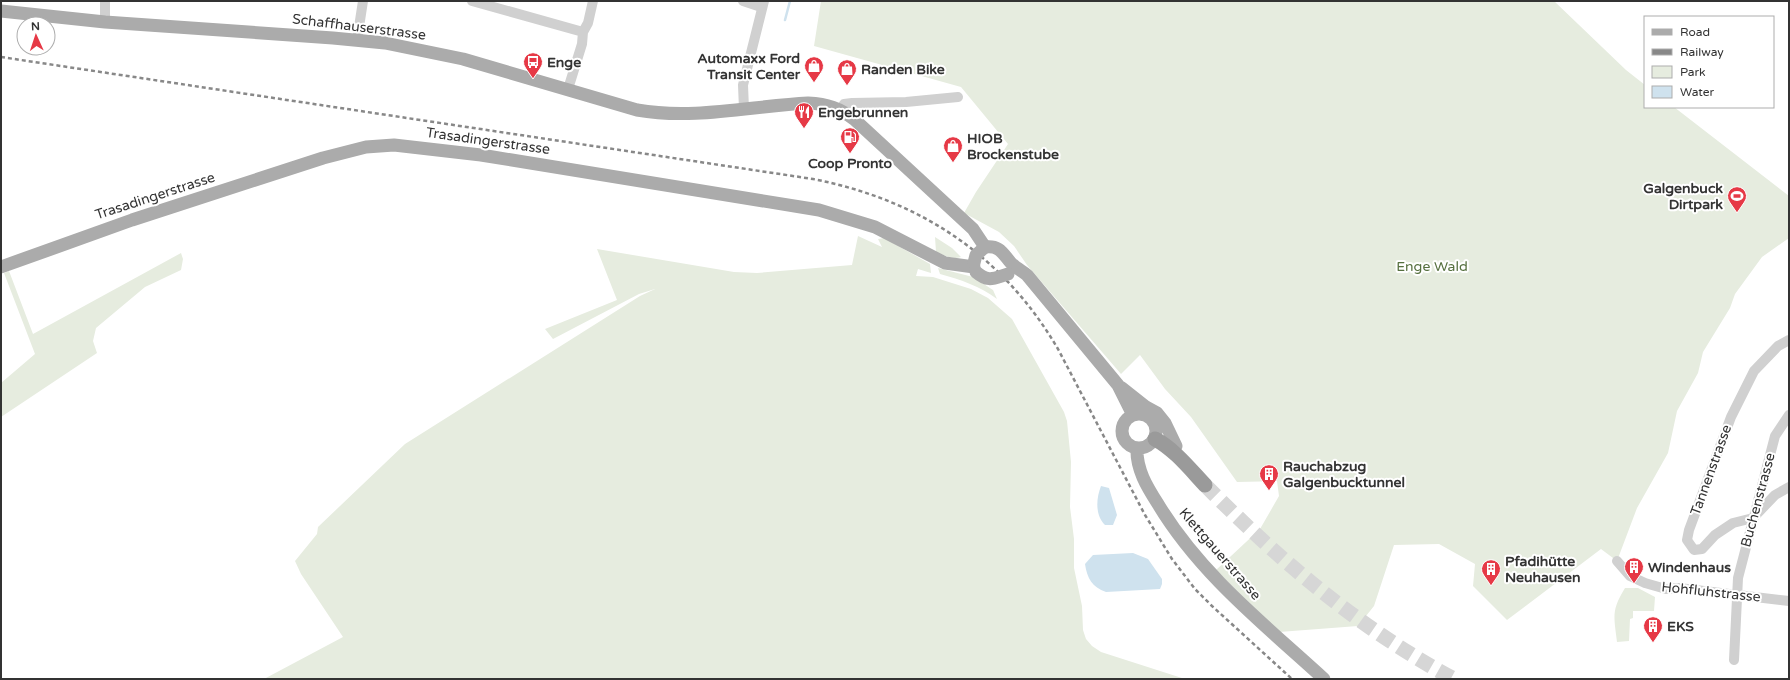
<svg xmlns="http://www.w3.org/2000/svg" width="1790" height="680" font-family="'Varela Round',sans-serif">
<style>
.green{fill:#e6ecdf}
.water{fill:#cfe2ee}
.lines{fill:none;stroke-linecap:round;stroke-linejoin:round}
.stream{stroke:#cfe2ee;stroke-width:2.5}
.highway-tunnel{stroke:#d6d6d6;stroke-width:15;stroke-dasharray:15 8;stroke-linecap:butt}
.minor{stroke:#d0d0d0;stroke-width:10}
.major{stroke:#ababab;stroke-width:13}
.highway{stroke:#9a9a9a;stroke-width:15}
.rail{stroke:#888;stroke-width:2.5;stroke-dasharray:4 3;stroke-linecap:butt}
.major-bridge{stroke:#ababab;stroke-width:13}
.labels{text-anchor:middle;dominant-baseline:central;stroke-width:4;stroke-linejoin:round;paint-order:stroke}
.street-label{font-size:14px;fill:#333;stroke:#fff}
.poi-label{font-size:14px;font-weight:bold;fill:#333;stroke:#fff;text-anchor:start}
.park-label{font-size:14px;fill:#56703f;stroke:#fff}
</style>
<rect width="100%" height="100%" fill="#fff"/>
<path class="green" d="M821,1H1554L1626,70L1645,85V107H1674L1789,196V238L1762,257L1735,294L1730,308L1703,352L1698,373L1677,411L1668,453L1637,508L1617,561L1601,549L1507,620L1473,586L1475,564L1439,544L1394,545L1374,606L1358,626L1279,632L1216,570L1260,529L1279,496L1277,481L1237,482L1191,417L1165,389L1140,355L1121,374L1027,265L1014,246L999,232L964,213L976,192L1008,144L961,87L814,46Z
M858,236L882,247L878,239L884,238L930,264L931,273L918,269L916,276L933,277L971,289L988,298L1012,319L1064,412L1067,421L1071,462L1070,507L1074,539V568L1082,606L1083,630L1086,639L1092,646L1101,652L1185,679H264L343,637L301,574L295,561L317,534L318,527L405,444L640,296L655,289L639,294L553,339L545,329L617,300L597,249L734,272L757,273L852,265Z
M935,237L952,248L961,257C952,260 944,255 936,252Z
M181,253L183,259L181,270L145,287L96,328L93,341L97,353L1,417V383L35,354L4,273L9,271L33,334Z
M938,268L973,277L993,290L997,299C980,286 961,280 940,274Z
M1625,588H1638L1655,597L1654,611H1633V618L1630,619L1629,641L1617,642C1614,616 1611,611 1625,588Z"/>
<path class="water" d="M1101,486L1109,488L1117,515L1113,525H1105C1095,515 1096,499 1101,486Z
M1133,553L1148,559L1162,579V584L1160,589L1106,592C1092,587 1087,578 1085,564L1093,555Z"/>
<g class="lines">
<path class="stream" d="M785,20L790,1"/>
<path class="highway-tunnel" d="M1205,485C1279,560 1360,629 1454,679"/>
<path class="minor" d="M472,1L583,32
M743,1L761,7
M105,22V1
M357,40L363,1
M568,89L582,44L583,32L588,23L593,1
M744,109L743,85L764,1
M840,109L844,104L852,103L906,102L958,97
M1789,340L1778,346L1754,371L1731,417L1689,530L1687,540L1694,550L1702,549L1715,535L1733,523L1753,518L1775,495L1789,487
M1617,561L1630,576L1645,583L1666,589L1679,588L1789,601
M1734,660L1738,578L1775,436L1789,415"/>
<path class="major" d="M1,11L105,22L333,38L385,43L463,59L637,110C694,120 751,106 808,103C827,104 840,108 855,120L973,229L985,247C1000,245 1003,254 1011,263C1016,268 1022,271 1027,275L1118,385L1133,415
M1,267L132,220L323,158L366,147L394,145L481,155L819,210L875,227L945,263L974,267
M1122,388L1146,407L1157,413L1165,423L1176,446
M1122 431a17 17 0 1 1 34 0a17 17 0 1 1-34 0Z
M1137,448C1136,469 1147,487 1158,504C1200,574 1265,625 1324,679"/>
<path class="highway" d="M1155,439C1174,449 1190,469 1205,485"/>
<path class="rail" d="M1,57L813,179C920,200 1003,255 1058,349L1145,515L1172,559L1195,589L1212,606L1292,679"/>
<path class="major-bridge" d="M974,263L976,255L985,247
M976,272C989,283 994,278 1008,274"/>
</g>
<defs>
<symbol id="bus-pin" viewBox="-11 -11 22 30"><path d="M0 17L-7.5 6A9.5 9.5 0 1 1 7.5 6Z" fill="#e63946" stroke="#fff"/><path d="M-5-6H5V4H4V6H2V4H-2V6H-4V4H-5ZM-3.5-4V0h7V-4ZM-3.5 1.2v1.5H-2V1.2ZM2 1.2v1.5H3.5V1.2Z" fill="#fff"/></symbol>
<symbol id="shop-pin" viewBox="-11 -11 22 30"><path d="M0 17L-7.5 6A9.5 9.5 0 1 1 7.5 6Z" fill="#e63946" stroke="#fff"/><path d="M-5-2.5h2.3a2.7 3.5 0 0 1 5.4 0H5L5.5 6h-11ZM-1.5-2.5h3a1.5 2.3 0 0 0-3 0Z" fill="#fff"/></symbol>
<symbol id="restaurant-pin" viewBox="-11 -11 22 30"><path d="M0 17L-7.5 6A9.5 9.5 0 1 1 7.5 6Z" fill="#e63946" stroke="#fff"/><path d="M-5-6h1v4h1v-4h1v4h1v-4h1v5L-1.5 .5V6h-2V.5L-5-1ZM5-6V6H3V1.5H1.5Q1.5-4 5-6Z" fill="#fff"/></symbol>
<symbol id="fuel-pin" viewBox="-11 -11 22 30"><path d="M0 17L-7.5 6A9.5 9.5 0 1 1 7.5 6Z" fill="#e63946" stroke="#fff"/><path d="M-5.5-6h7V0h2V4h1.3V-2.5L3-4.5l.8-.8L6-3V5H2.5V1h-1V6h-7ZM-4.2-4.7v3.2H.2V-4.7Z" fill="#fff"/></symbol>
<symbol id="stadium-pin" viewBox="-11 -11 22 30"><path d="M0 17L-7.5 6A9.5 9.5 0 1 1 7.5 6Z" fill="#e63946" stroke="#fff"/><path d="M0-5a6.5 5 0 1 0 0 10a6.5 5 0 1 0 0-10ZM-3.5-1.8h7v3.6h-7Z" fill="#fff"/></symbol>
<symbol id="building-pin" viewBox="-11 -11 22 30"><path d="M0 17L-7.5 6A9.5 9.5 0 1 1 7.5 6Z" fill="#e63946" stroke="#fff"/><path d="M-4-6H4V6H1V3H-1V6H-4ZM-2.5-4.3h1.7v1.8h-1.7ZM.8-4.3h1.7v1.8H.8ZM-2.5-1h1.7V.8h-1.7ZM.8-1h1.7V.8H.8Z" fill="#fff"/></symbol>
</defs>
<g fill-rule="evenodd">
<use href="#bus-pin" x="522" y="51" width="22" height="30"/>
<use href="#shop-pin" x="803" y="55" width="22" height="30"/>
<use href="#shop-pin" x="836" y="58" width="22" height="30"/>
<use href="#restaurant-pin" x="793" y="101" width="22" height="30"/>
<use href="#fuel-pin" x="839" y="126" width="22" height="30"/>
<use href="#shop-pin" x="942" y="135" width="22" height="30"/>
<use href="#stadium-pin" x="1726" y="185" width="22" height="30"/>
<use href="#building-pin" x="1258" y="463" width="22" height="30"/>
<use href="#building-pin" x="1623" y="556" width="22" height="30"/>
<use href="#building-pin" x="1480" y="558" width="22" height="30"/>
<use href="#building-pin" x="1642" y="615" width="22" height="30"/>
</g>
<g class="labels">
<g class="street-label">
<text transform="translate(359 27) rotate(7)">Schaffhauserstrasse</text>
<text transform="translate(488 141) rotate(8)">Trasadingerstrasse</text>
<text transform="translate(155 196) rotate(-18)">Trasadingerstrasse</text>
<text transform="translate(1711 470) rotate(-70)">Tannenstrasse</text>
<text transform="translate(1758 500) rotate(-75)">Buchenstrasse</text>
<text transform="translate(1220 554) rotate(49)">Klettgauerstrasse</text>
<text transform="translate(1711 592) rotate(6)">Hohfluhstrasse</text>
</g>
<g class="poi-label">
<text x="800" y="58" text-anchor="end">Automaxx Ford<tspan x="800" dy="16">Transit Center</tspan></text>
<text x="547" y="62">Enge</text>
<text x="861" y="69">Randen Bike</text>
<text x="818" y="112">Engebrunnen</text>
<text x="967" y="138">HIOB<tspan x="967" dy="16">Brockenstube</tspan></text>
<text x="850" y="163" text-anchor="middle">Coop Pronto</text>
<text x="1723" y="188" text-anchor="end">Galgenbuck<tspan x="1723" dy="16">Dirtpark</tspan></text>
<text x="1283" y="466">Rauchabzug<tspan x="1283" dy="16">Galgenbucktunnel</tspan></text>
<text x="1505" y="561">Pfadihütte<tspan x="1505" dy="16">Neuhausen</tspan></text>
<text x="1648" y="567">Windenhaus</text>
<text x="1667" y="626">EKS</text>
</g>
<g class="park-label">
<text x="1432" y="266">Enge Wald</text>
</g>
</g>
<rect width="1790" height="680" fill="none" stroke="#333333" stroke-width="4"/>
<rect x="1644" y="16" width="130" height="92" fill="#ffffff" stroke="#adadad"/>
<rect x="1652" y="29" width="20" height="6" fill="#ababab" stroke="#adadad"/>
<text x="1680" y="36" font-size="12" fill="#333333">Road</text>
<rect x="1652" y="49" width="20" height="6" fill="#888888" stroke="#adadad"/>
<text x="1680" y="56" font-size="12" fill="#333333">Railway</text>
<rect x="1652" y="66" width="20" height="12" fill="#e6ecdf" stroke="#adadad"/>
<text x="1680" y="76" font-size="12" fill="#333333">Park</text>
<rect x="1652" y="86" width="20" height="12" fill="#cfe2ee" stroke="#adadad"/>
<text x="1680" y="96" font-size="12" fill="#333333">Water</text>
<g transform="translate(36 36) rotate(357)"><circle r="19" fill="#ffffff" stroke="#adadad"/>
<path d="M0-3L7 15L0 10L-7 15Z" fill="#e63946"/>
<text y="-6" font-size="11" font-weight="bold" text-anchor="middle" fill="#333333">N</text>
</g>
</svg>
